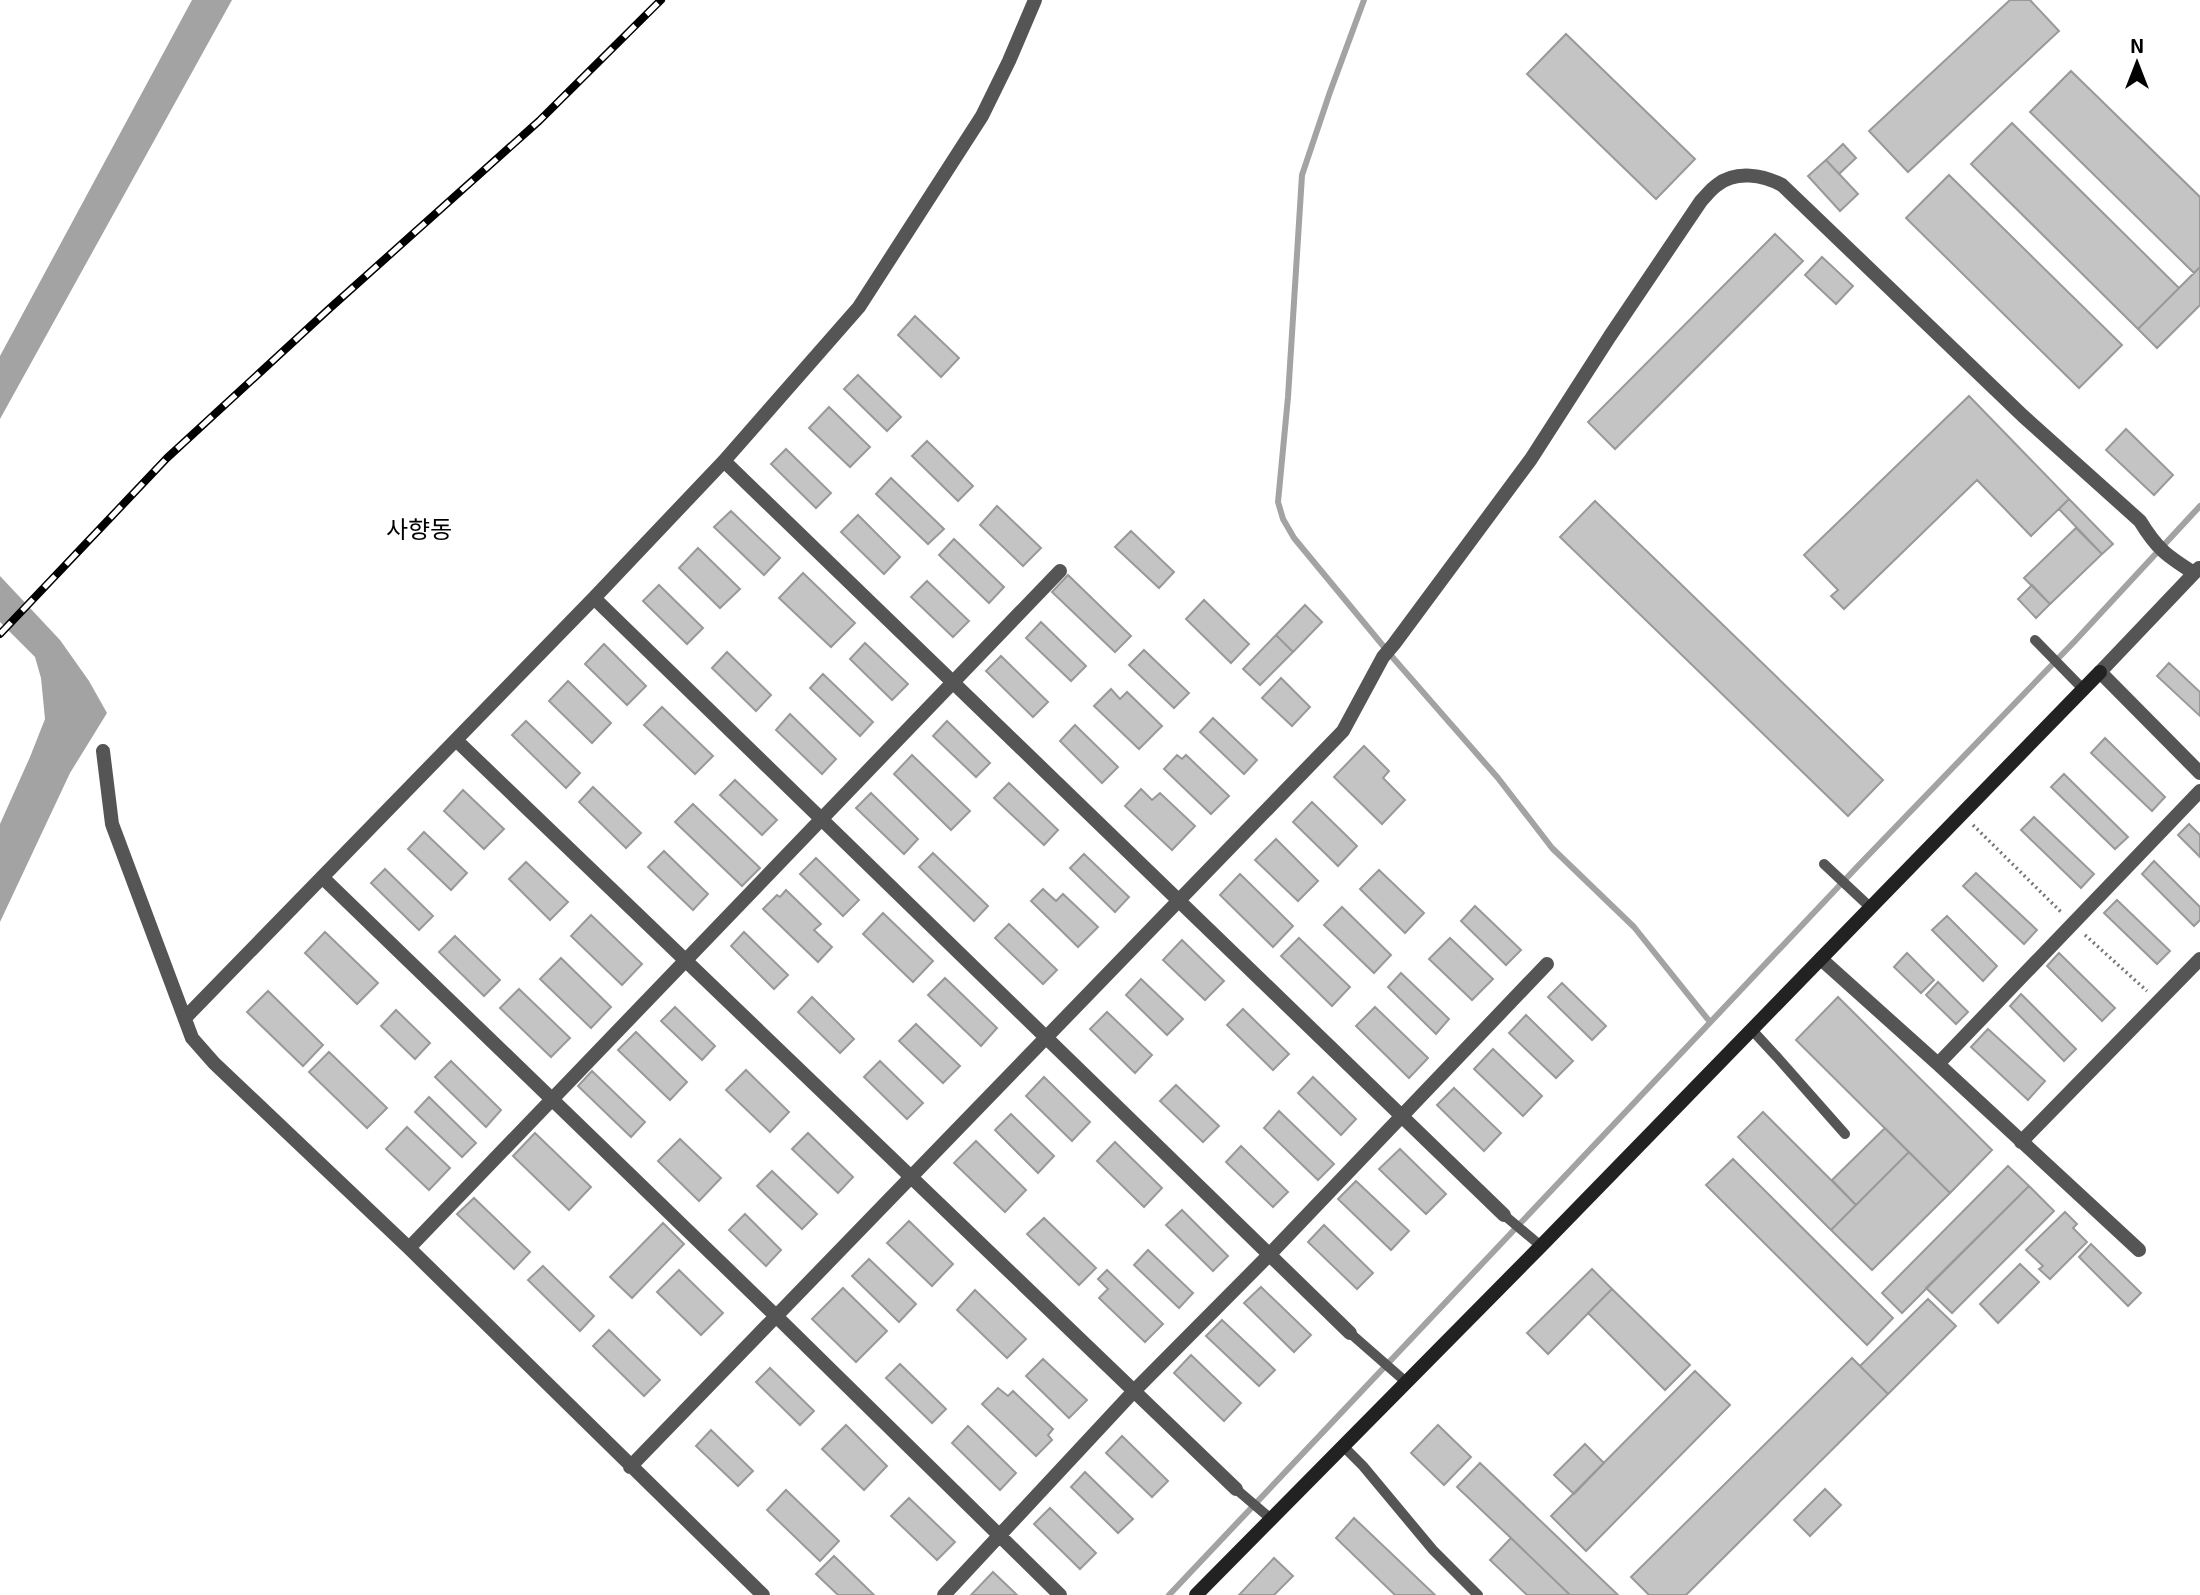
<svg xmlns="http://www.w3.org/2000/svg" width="2200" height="1595" font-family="'Exo 2','Noto Sans KR',sans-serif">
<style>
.water{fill:#a3a3a3}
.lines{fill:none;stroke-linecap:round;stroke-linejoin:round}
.stream{stroke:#a3a3a3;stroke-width:6}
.building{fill:#c4c4c4;stroke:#999;stroke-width:2}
.path{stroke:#777;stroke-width:3.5;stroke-dasharray:2 3.5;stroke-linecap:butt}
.lane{stroke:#555;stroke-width:10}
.street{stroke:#555;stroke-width:14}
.secondary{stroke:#222;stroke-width:14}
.rail-casing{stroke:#000;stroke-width:8}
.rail{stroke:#fff;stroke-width:5;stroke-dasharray:16;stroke-linecap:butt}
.labels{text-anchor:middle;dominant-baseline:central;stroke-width:7;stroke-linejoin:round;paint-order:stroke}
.quarter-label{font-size:24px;fill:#000;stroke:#fff}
</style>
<rect width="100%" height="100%" fill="#fff"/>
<path class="water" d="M192,0H232L0,419V356Z
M0,576L60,640L89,681L107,713L70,773L0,922V824L30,757L45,719L41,678L35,657L0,622Z"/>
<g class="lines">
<path class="stream" d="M1364,0L1330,92L1302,175L1288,397L1278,502L1283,519L1294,538L1394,659L1498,778L1552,848L1634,927L1710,1022
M1169,1595L1857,867L2074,642L2200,506"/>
</g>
<path class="building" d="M2010,0H2030L2059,31L1908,172L1869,131Z
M1566,34L1695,159L1656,199L1527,74Z
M2071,71L2200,197V267L2194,273L2030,112Z
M2012,123L2179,288L2138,329L1971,164Z
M1843,144L1856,158L1839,174L1826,160Z
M1826,160L1858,194L1840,211L1808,176Z
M1949,175L2122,345L2079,388L1906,218Z
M1775,234L1803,261L1615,449L1588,422Z
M1822,257L1853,286L1836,304L1805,275Z
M2200,267V305L2157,348L2138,329Z
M915,316L959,358L941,377L898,335Z
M858,375L901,417L887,431L844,389Z
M1969,396L2069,499L2031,536L1977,480L1844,609L1831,596L1838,590L1804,555Z
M829,407L870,447L850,467L809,428Z
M2126,429L2173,475L2154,495L2106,450Z
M927,441L973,486L958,501L912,456Z
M786,449L831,493L816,508L771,464Z
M891,478L944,529L928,544L876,494Z
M2069,499L2113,544L2102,554L2059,509Z
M1595,501L1883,780L1848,816L1560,537Z
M997,506L1041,548L1023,566L980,525Z
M731,511L780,558L764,575L714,527Z
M858,515L900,557L884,574L841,532Z
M2076,528L2102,554L2050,604L2024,578Z
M1131,531L1174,572L1159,588L1115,547Z
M954,539L1004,587L989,603L939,555Z
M698,548L740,589L720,608L679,568Z
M803,573L855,623L831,647L779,598Z
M1068,575L1131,636L1115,652L1052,592Z
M927,581L969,621L953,637L911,597Z
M659,585L703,628L687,644L643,601Z
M2032,585L2050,604L2036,618L2018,599Z
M1204,600L1249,644L1231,663L1186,619Z
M1305,605L1322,622L1293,652L1276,635Z
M1041,622L1086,666L1071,681L1026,638Z
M1276,635L1293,652L1260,685L1243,669Z
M865,643L908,684L892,700L850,659Z
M604,644L646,686L627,705L585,664Z
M1144,650L1189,693L1174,708L1129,665Z
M727,652L771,695L756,711L712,668Z
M1001,656L1048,702L1033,717L986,671Z
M2169,663L2200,692V716L2157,676Z
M823,674L873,722L860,736L810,688Z
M1281,678L1310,707L1292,726L1262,698Z
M568,681L611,723L592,743L549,701Z
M1111,689L1120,699L1127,692L1162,726L1139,749L1094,706Z
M662,707L713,756L695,774L644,725Z
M790,714L836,759L822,774L776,730Z
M1213,718L1257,760L1244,774L1200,732Z
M526,721L580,773L566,788L512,735Z
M947,721L990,763L976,777L933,736Z
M1075,725L1118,767L1102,783L1060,741Z
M2105,738L2165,797L2152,811L2091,753Z
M1364,746L1389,771L1383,778L1405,800L1382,824L1334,777Z
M912,755L970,811L951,830L894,774Z
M1177,755L1182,759L1186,755L1229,796L1211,814L1164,769Z
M2064,774L2128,837L2115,849L2051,787Z
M735,780L777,820L762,835L720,795Z
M1009,783L1058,830L1044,845L994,798Z
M593,787L641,833L626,848L579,802Z
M1141,789L1152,800L1160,793L1195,826L1172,850L1125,806Z
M463,790L504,829L484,849L444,811Z
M871,793L918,839L904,854L856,808Z
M1312,802L1357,846L1338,866L1293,822Z
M693,804L760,868L742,886L675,822Z
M2034,817L2094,874L2081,888L2021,830Z
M2189,824L2200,835V857L2178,835Z
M424,832L467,873L451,890L408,849Z
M1276,839L1318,881L1298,901L1255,860Z
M664,851L708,894L693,910L648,867Z
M933,853L988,906L974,921L919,867Z
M1084,854L1129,897L1115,912L1070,868Z
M816,858L859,900L843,916L800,874Z
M2154,861L2200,907V920L2194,926L2142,874Z
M526,862L568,902L550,920L509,879Z
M385,869L433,916L419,930L371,883Z
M1379,870L1424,913L1405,933L1360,889Z
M1976,873L2037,930L2024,944L1963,886Z
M1240,874L1293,926L1273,947L1220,895Z
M1043,889L1056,901L1063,894L1098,927L1078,947L1031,901Z
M786,890L821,924L814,930L832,947L818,962L763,909L777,895L780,897Z
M2117,900L2170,951L2157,964L2104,913Z
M1475,906L1521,950L1506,965L1461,921Z
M1342,907L1391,955L1374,973L1324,925Z
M883,913L933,961L913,982L863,934Z
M591,915L642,964L622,985L571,936Z
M1947,916L1997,966L1983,981L1932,930Z
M1009,924L1057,970L1043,984L995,938Z
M325,932L378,983L357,1004L305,953Z
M744,932L788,975L774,989L731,946Z
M455,936L500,980L484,996L439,952Z
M1299,938L1350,987L1332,1006L1281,956Z
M1450,938L1493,979L1472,1000L1429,959Z
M1182,940L1224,981L1205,1000L1163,960Z
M1907,953L1934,980L1921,993L1894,967Z
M2059,953L2115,1008L2102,1021L2047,966Z
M561,958L611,1007L591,1028L540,979Z
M1401,973L1449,1019L1436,1034L1388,987Z
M945,978L997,1028L981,1046L928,995Z
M1141,979L1183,1019L1167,1035L1126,995Z
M1938,982L1968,1012L1956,1024L1926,995Z
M1562,983L1606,1026L1592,1040L1548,997Z
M519,989L570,1038L551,1057L500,1008Z
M268,991L323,1045L303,1066L247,1012Z
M2021,994L2076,1049L2064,1061L2010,1006Z
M812,997L854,1039L840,1053L798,1012Z
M1838,997L1992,1150L1950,1193L1796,1040Z
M675,1007L715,1046L702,1060L661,1021Z
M1375,1007L1428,1058L1409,1078L1356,1026Z
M1243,1009L1289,1054L1273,1070L1227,1025Z
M396,1010L430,1043L415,1059L381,1026Z
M1107,1012L1152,1055L1135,1073L1090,1029Z
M1526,1015L1573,1061L1556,1078L1509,1033Z
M916,1024L960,1066L943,1083L899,1041Z
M1988,1029L2045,1081L2028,1100L1971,1047Z
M636,1032L687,1082L670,1100L618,1050Z
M1493,1049L1542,1096L1523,1116L1474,1069Z
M329,1052L387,1108L367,1128L309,1072Z
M451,1061L501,1110L486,1127L435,1077Z
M880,1061L923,1103L907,1119L864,1077Z
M746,1070L789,1112L770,1132L726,1090Z
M592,1071L645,1122L631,1137L578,1086Z
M1044,1077L1090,1122L1072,1141L1026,1096Z
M1313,1077L1356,1119L1341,1135L1298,1093Z
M1176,1085L1219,1126L1203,1142L1160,1101Z
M1454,1088L1501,1133L1484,1151L1437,1105Z
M429,1097L476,1143L462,1157L415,1112Z
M1279,1111L1334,1164L1318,1180L1264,1128Z
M1763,1112L1856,1205L1831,1230L1738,1137Z
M1011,1114L1054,1156L1038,1173L995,1130Z
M407,1127L450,1168L429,1190L386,1149Z
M1885,1128L1909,1152L1856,1205L1832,1180Z
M535,1133L591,1187L569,1210L513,1156Z
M808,1133L853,1177L838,1193L792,1149Z
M680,1139L721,1178L699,1201L658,1161Z
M976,1141L1026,1190L1005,1212L954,1163Z
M1115,1142L1162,1188L1144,1207L1097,1161Z
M1241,1146L1288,1192L1273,1207L1226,1162Z
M1400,1149L1446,1194L1426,1214L1379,1169Z
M1909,1152L1950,1193L1872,1270L1831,1230Z
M1733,1159L1893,1318L1867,1345L1706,1185Z
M2008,1166L2029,1186L1902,1313L1882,1293Z
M772,1171L817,1214L802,1229L757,1186Z
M1356,1181L1409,1231L1391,1250L1338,1199Z
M2029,1186L2054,1211L1952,1313L1926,1288Z
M474,1198L530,1252L514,1269L457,1214Z
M1182,1210L1228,1256L1213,1271L1166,1225Z
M2065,1212L2077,1224L2073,1228L2087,1242L2050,1279L2039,1269L2043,1266L2026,1250Z
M745,1214L781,1250L766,1266L729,1230Z
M1044,1218L1096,1268L1079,1285L1027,1234Z
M909,1221L953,1264L932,1286L887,1243Z
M663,1223L684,1244L632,1298L610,1277Z
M1324,1225L1373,1273L1357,1289L1308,1242Z
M2091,1244L2141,1293L2128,1306L2079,1257Z
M1148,1250L1193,1293L1179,1308L1134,1265Z
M869,1259L916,1304L899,1322L852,1276Z
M2020,1264L2039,1282L1998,1323L1980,1304Z
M543,1266L594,1316L580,1331L528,1280Z
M1592,1269L1612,1289L1548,1354L1527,1333Z
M679,1270L723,1313L701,1335L657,1292Z
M1107,1270L1163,1324L1145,1342L1099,1298L1108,1289L1098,1279Z
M1261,1287L1311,1335L1294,1352L1244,1303Z
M843,1288L887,1331L856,1362L812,1319Z
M1612,1289L1690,1365L1665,1390L1588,1313Z
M975,1290L1026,1339L1007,1358L957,1310Z
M1928,1299L1956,1326L1888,1394L1860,1366Z
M1222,1320L1275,1370L1259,1386L1206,1336Z
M609,1330L660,1380L644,1396L593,1346Z
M1191,1355L1241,1403L1224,1421L1174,1373Z
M1852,1358L1888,1394L1686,1595H1649L1631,1577Z
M1043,1359L1087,1400L1069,1418L1026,1376Z
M900,1364L946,1409L932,1423L886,1378Z
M770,1368L814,1411L800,1425L756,1382Z
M1695,1371L1730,1405L1586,1551L1551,1516Z
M998,1388L1008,1396L1013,1391L1053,1429L1048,1435L1052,1440L1036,1456L982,1404Z
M846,1425L887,1466L864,1490L822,1449Z
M1438,1425L1471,1457L1444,1485L1411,1453Z
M968,1426L1016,1473L1000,1490L952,1443Z
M711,1430L753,1471L738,1486L696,1446Z
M1122,1436L1168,1481L1152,1497L1106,1453Z
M1585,1444L1604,1463L1574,1494L1554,1475Z
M1480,1463L1618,1595H1570L1511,1538L1457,1487Z
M1085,1472L1133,1519L1118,1533L1071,1487Z
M1825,1489L1841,1505L1810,1536L1794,1520Z
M786,1490L839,1541L820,1561L767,1510Z
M909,1498L955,1542L937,1560L891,1516Z
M1050,1508L1096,1553L1080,1569L1034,1524Z
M1354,1518L1435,1595H1395L1336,1538Z
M1511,1538L1570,1595H1527L1490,1560Z
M834,1556L874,1595H838L816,1574Z
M1274,1558L1293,1576L1274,1595H1239Z
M993,1572L1017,1595H971Z"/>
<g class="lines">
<path class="path" d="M1973,825L2062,913
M2085,935L2147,991"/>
<path class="lane" d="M2035,640L2083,689
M1824,864L1871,908
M1752,1030L1777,1057L1845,1134
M1504,1215L1541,1246
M1350,1333L1406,1382
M1343,1446L1363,1466L1433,1550L1478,1595
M1236,1489L1271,1519"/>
<path class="street" d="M724,461L1504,1215
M2199,568L2100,672L2200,773
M594,598L1350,1333
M456,740L1236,1489
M103,751L112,824L192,1038L214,1063L409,1248L763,1595
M322,877L776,1316L1060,1595
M1821,959L1938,1064L2139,1250
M185,1018L594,598L724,461L859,307L982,116L1009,61L1035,0
M1938,1064L2200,791
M2021,1142L2200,959
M409,1248L1060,571
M630,1467L1343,731L1383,657L1394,644L1531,459L1610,336L1701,201C1706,196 1711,189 1717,185C1736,170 1763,175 1782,185L2023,416L2140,521C2157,549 2167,556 2194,573
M944,1595L1134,1391L1270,1254L1547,964"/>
<path class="secondary" d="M1196,1595L1541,1246L2100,672"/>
<defs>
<path id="rail" d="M0,634L167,458L329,309L539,121L661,0"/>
</defs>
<use href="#rail" class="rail-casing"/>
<use href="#rail" class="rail"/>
</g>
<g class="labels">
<g class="quarter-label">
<text x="419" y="528">사향동</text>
</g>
</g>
<g transform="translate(2137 63)" stroke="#ffffff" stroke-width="5" paint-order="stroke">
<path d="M0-5L12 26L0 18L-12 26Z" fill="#000000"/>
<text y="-10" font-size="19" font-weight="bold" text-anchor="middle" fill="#000000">N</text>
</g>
</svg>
